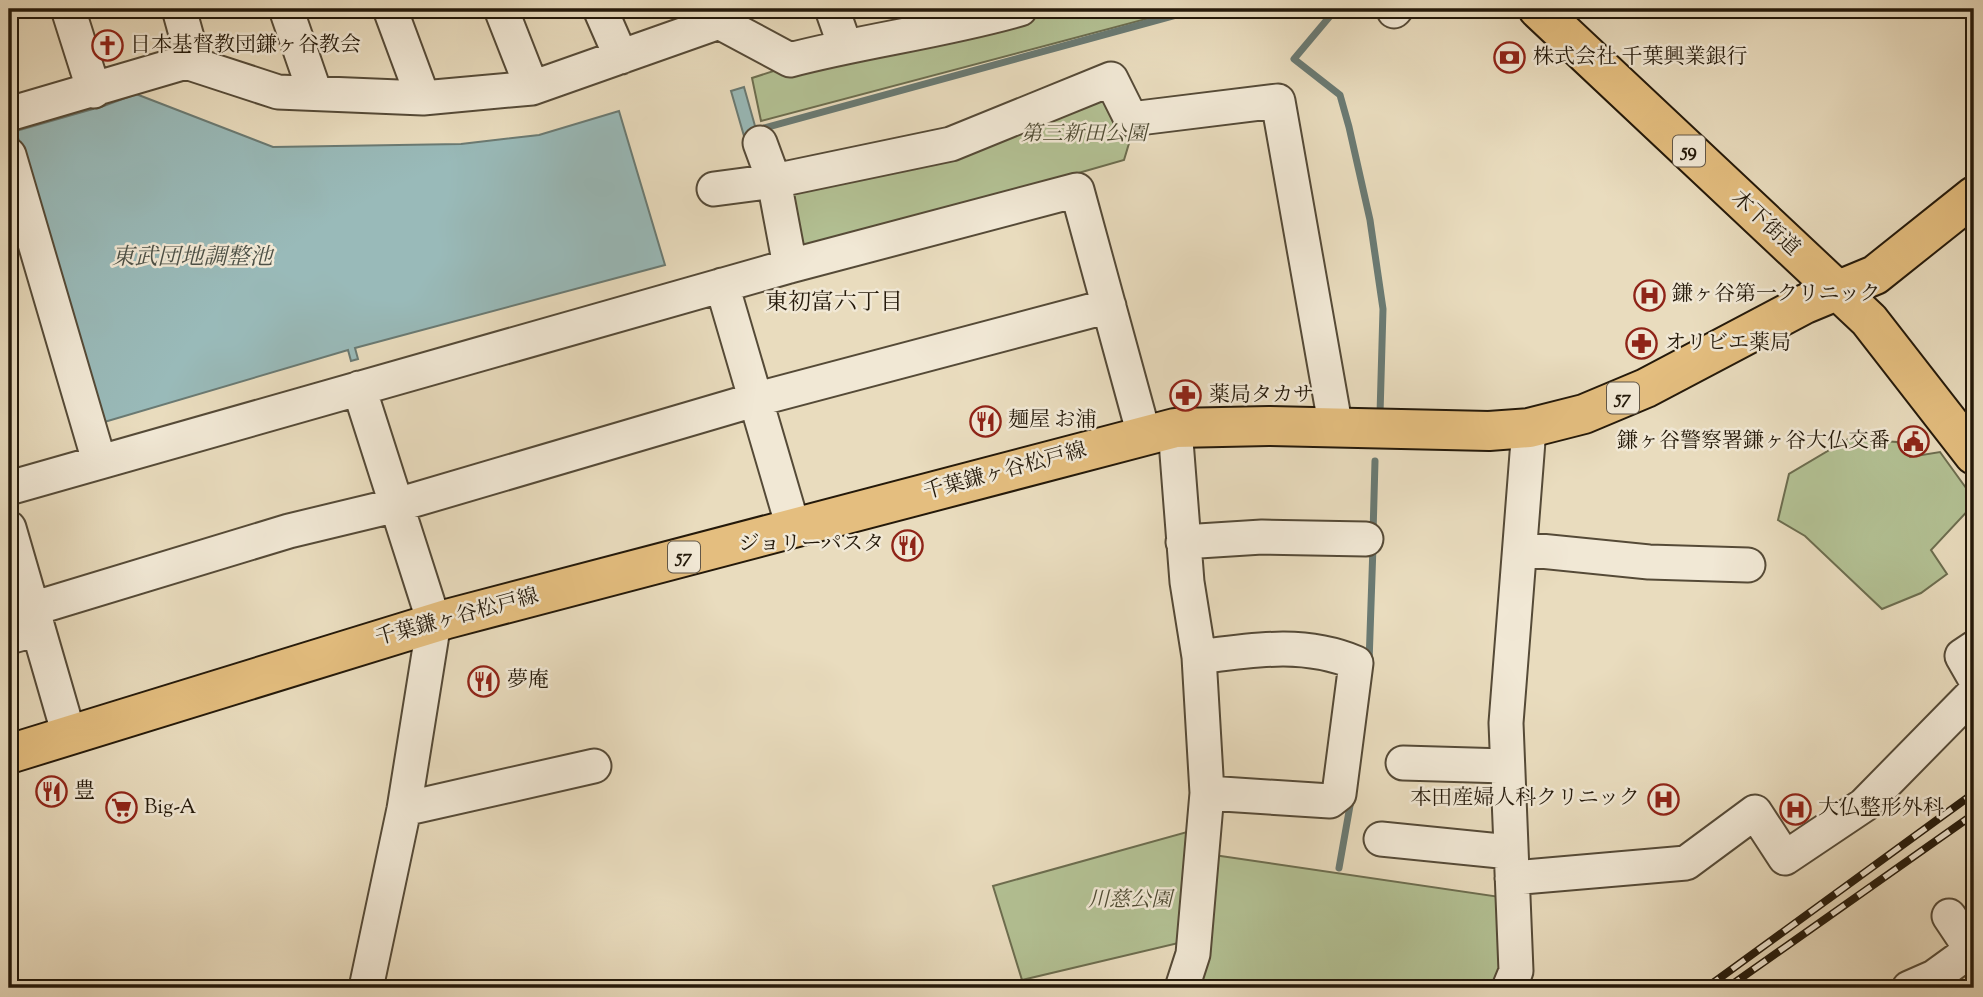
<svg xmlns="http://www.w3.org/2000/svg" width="1983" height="997" font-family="'Sorts Mill Goudy','Noto Serif JP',serif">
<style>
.green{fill:#b3c194;stroke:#6c6d4f;stroke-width:2}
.water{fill:#99bab9;stroke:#6a7a73;stroke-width:2}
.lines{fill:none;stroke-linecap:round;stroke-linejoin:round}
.stream{stroke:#6a7a73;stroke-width:7}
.minor-casing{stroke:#554a37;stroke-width:37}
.major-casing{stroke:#24190a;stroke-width:42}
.minor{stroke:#f1e8d5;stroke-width:33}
.major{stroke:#e4be7f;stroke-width:38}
.rail-casing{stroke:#24190a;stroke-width:8}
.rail{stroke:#f1e8d5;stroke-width:5;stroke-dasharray:16;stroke-linecap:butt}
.labels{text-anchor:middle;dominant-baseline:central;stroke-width:5;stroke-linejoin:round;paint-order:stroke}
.shield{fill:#f1e8d5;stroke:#625747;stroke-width:2}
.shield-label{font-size:19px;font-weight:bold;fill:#24190a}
.poi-label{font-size:21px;fill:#24190a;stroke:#f1e8d5;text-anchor:start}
.park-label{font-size:21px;font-style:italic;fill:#4f4b33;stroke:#f1e8d5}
.street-label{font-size:21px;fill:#24190a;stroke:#f1e8d5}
.water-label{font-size:23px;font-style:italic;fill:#4d5147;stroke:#f1e8d5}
.neighbourhood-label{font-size:23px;fill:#24190a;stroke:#f1e8d5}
</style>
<rect width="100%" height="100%" fill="#e9dcbe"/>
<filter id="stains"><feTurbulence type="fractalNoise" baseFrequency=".00286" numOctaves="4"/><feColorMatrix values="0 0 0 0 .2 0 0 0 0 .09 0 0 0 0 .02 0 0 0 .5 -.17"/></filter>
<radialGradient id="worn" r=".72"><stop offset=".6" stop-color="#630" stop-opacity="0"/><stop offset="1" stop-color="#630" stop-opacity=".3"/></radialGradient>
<path class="green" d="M1026,9L1180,10L761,121L752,78L789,66Z
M1110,91L1130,140L1124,160L806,251L797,245L791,186Z
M1848,439L1897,442L1910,457L1940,452L1974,499V504L1931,550L1947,574L1921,593L1882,609L1805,536L1778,520L1789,474Z
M1187,832L1194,836L1187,941L1022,980L993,886Z
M1207,854L1507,898L1502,988H1188Z"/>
<path class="water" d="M744,87L757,133L744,136L731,91Z
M136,94L273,147L461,144L539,135L619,111L665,265L355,348L358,359L351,361L348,350L101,423L16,131L93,109V105L99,103L101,107Z"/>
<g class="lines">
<path class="stream" d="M1336,9L1294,59L1340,95L1349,127L1370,220L1383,309L1380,414
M757,130L1198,9
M1373,534L1375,461
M1369,663L1373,546
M1339,868L1351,800"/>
<defs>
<path id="minor" d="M68,9L94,91
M179,9L189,45L186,62
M286,9L315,93
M390,9L423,98
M501,9L532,88
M600,9L621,57
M832,9L845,46
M1394,11L1396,9
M719,22L790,60C866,40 944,31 1020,9
M9,114L186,62L278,92L423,98L532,88L719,22L713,9
M760,143L774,181L790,266
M9,155L99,461
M714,189L774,181L951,144L1111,79L1131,119L1278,101L1336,429
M722,285L793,527
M359,388L434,622L404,809L366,988
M1175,428L1187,582L1199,657L1207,793L1193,954L1182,988
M9,488L790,266L1077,190L1144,435
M9,528L69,735
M1183,542L1262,537L1366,539
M1520,549L1649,562L1748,565
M32,609L289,531L397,505L754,400L1109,306
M9,637L38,629
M1974,648L1962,656L1974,677
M1199,657C1253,650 1304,641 1356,663L1339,794L1330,801L1207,793
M1403,763L1506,766
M404,809L594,766
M1381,839L1510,852
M1512,878L1686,863L1755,812L1785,858L1864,805L1974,693
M1949,916L1971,949
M1509,988L1516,971L1506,723L1529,428
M1909,988L1934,977L1974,948"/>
<path id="major" d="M1538,9L1869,320L1974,455
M9,754L447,619L1175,428L1269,426L1489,431L1529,428L1584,414L1646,388L1805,304L1875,275L1974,196"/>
</defs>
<use href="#minor" class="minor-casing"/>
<use href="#major" class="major-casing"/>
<use href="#minor" class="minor"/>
<use href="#major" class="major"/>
<defs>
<path id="rail" d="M1706,988L1974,793
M1727,988L1974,814"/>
</defs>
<use href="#rail" class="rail-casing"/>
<use href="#rail" class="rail"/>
</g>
<defs>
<symbol id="church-ring" viewBox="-11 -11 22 22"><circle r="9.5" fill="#f1e8d5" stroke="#8f2418" stroke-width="1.5"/><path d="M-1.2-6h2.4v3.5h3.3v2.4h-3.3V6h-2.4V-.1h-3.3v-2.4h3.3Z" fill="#8f2418"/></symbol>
<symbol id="bank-ring" viewBox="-11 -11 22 22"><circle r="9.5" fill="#f1e8d5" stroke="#8f2418" stroke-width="1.5"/><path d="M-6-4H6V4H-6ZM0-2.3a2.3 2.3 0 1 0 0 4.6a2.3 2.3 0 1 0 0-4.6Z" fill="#8f2418"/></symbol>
<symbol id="hospital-ring" viewBox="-11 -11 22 22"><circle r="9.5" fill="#f1e8d5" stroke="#8f2418" stroke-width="1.5"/><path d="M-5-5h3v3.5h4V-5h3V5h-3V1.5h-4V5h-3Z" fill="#8f2418"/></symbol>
<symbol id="pharmacy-ring" viewBox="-11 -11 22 22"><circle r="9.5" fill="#f1e8d5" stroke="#8f2418" stroke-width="1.5"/><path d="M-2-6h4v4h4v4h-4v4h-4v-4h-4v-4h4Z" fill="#8f2418"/></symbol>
<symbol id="restaurant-ring" viewBox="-11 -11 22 22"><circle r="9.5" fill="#f1e8d5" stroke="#8f2418" stroke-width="1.5"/><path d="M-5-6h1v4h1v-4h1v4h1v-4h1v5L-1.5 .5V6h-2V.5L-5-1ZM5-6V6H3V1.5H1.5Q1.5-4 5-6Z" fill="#8f2418"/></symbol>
<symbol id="civic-ring" viewBox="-11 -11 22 22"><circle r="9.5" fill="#f1e8d5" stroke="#8f2418" stroke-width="1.5"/><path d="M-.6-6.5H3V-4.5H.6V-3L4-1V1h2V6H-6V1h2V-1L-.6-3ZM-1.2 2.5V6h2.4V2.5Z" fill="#8f2418"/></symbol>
<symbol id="supermarket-ring" viewBox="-11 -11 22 22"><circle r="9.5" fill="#f1e8d5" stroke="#8f2418" stroke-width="1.5"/><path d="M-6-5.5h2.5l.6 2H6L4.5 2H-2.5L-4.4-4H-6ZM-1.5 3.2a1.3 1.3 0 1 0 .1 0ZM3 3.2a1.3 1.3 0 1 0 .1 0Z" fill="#8f2418"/></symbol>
</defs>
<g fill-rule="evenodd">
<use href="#church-ring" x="90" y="28" width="35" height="35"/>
<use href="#bank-ring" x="1492" y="40" width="35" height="35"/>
<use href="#hospital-ring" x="1632" y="278" width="35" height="35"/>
<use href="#pharmacy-ring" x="1624" y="326" width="35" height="35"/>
<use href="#pharmacy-ring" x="1168" y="378" width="35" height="35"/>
<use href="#restaurant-ring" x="968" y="404" width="35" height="35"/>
<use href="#civic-ring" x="1896" y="424" width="35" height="35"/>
<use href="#restaurant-ring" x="890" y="528" width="35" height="35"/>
<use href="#restaurant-ring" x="466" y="664" width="35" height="35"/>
<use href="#restaurant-ring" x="34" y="774" width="35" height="35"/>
<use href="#hospital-ring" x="1646" y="782" width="35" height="35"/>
<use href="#supermarket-ring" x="104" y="790" width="35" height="35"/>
<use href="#hospital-ring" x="1778" y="792" width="35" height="35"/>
</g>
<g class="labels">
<g class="shield">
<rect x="1673" y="135.5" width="32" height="31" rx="5"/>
<rect x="1607" y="382.5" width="32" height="31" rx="5"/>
<rect x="668" y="541.5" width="32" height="31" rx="5"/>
</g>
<g class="shield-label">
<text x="1689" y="151">59</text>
<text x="1623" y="398">57</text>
<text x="684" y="557">57</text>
</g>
<g class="poi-label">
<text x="130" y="46">日本基督教団鎌ヶ谷教会</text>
<text x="1533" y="58">株式会社 千葉興業銀行</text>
<text x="1672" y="295">鎌ヶ谷第一クリニック</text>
<text x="1665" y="344">オリビエ薬局</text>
<text x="1209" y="396">薬局タカサ</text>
<text x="1008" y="421">麺屋 お浦</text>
<text x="1890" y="442" text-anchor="end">鎌ヶ谷警察署鎌ヶ谷大仏交番</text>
<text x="884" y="545" text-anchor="end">ジョリーパスタ</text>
<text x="507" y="681">夢庵</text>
<text x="74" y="792">豊</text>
<text x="1640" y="799" text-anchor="end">本田産婦人科クリニック</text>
<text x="144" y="808">Big-A</text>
<text x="1818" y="809">大仏整形外科</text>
</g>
<g class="park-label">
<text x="1084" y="135">第三新田公園</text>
<text x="1130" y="901">川慈公園</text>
</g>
<g class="street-label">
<text transform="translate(1765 224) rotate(43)">木下街道</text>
<text transform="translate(1005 472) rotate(-15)">千葉鎌ヶ谷松戸線</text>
<text transform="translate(457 618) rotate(-15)">千葉鎌ヶ谷松戸線</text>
</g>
<g class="water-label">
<text x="192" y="258">東武団地調整池</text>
</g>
<g class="neighbourhood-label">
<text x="834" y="303">東初富六丁目</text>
</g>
</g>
<rect width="1983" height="997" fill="none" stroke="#e9dcbe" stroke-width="35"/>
<rect x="10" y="10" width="1962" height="976" fill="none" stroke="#24190a" stroke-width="3.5"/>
<rect x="18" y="18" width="1948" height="962" fill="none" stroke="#24190a" stroke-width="2"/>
<rect width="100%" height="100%" filter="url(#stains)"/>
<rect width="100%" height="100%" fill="url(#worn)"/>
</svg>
